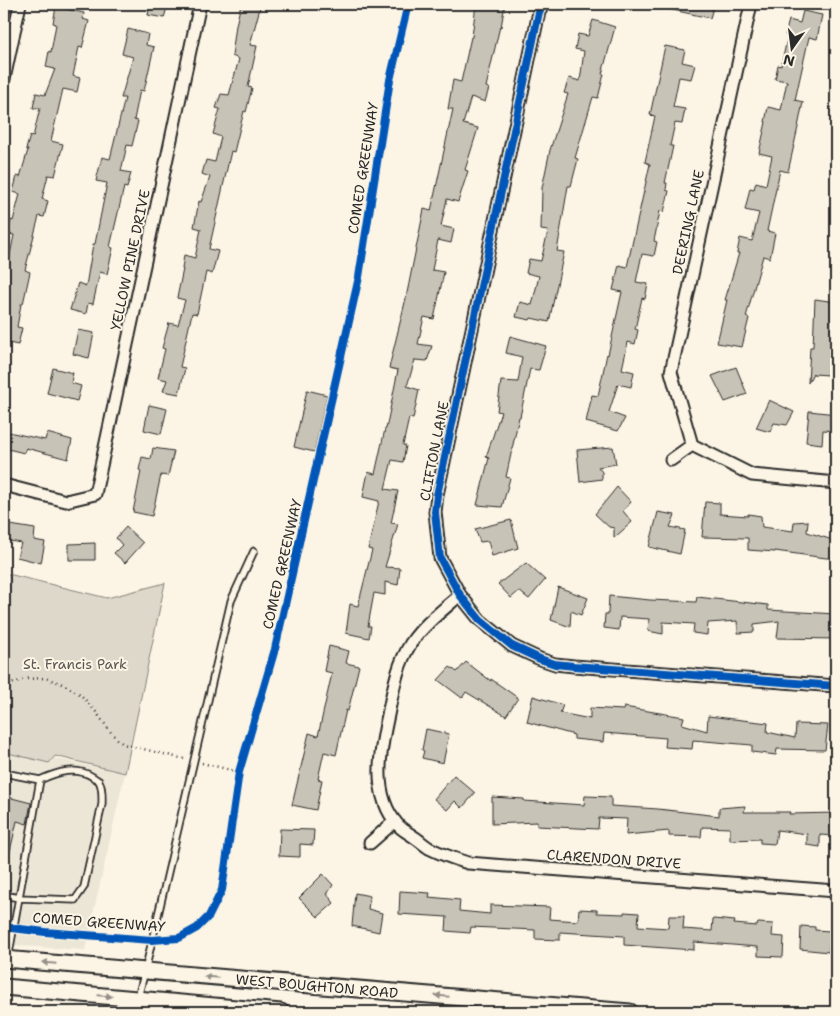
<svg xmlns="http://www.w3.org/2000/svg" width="840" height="1016" font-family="'Shantell Sans',sans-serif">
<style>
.built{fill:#ece6d7}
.green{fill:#ded8ca;stroke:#84827a}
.building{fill:#c8c3b7;stroke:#2b2b2b}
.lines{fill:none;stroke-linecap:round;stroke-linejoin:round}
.lane-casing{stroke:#2b2b2b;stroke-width:9}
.street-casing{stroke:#2b2b2b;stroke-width:15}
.secondary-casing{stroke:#2b2b2b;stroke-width:19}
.path{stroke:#2b2b2b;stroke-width:2.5;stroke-dasharray:1 4;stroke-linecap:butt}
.lane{stroke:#fcf5e5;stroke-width:5.5}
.street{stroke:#fcf5e5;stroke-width:11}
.secondary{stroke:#fcf5e5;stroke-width:15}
.cycleway-casing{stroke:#fcf5e5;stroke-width:11}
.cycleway{stroke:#0057b8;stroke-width:8}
.oneway{fill:#949088}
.labels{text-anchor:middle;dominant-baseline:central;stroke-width:4;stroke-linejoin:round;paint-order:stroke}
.street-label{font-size:14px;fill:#2b2b2b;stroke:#fcf5e5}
.park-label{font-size:14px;fill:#585653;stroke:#fcf5e5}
</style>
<rect width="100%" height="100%" fill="#fcf5e5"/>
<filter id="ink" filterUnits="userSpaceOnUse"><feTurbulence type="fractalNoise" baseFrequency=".02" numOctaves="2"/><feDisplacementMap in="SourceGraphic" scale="10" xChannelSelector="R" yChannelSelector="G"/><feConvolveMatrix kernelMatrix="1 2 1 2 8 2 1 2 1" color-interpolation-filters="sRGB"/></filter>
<g filter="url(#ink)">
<path class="built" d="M4,748L125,773L85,950L4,945Z"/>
<path class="green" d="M4,573L107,598L165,583L125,773L55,756L49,763L4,752Z"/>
<path class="building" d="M150,4H168L164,18L148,15Z
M241,4H261L250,45L257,46L248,87L252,88L246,112L244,111L234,152L231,151L209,249L218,251L212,274L206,272L197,314L192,313L180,367L185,368L179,394L163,391L167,380L158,378L165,349L162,348L169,323L178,325L185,300L177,298L183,269H182L184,255L195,258L201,229L194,227L199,201L201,202L210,177L202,174L206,160L215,162L221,137L213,134L220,109L216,108L221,94L229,95L239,59L232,56L236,25Z
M476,4H505L501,27L500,26L486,87L489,88L485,102L471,97L463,124L478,128L465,170L468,171L458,202L447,199L441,226L454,229L451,243L438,240L432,270L444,272L434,319L424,317L418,344L432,346L427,361L415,360L407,386L419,390L413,419L409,418L403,445L406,446L403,462L392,460L385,489L398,491L391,523L398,524L385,567L400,568L398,585L385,582V595L374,593L368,626H371L369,638L346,633L350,604L358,606L372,550L368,549L379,501L363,497L368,472L375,474L385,429H386L398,370L389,368L406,298L424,209L431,211L453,109H448L453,80L461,82L471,37H472Z
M669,4H714L710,18L668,9Z
M56,7L84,13L83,19L89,21L82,48L79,47L73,76L80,78L77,92L63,89L51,141L63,144L55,176L48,175L42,199L48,201L44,217L39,216L25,270L30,272L23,304H21L17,327L22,328L18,345L4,342V264L8,265L14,235L8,234L11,220L13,221L20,194L13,192L17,176L20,177L28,150L26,149L30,136L33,137L40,108H33L36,93L45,95L55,69L46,67L49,51L51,52L56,24L53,23Z
M803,11L822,15L817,39L809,37L795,100L803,102L798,127L788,172L780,170L767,231L775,233L770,258L763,256L746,317L749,318L742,347L717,343L727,300H725L739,253H737L740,238L752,241L759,213L745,210L750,188L754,189L756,182L766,185L772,156L759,153L766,122H765L768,107L781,110L787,81L775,79L778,65L781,66L788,35H785L789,20L800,23Z
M593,20L615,27L602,74H604L598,98L593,97L575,158L578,159L571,186H568L557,251L564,252L549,322L531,318L530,320L516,317L520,302L532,305L539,276L526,273L529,259L541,261L548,231L541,230L542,188L550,150L568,94L564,93L569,78L580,81L584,51L575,49L578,34L588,36Z
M128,29L148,34L146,45L154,47L144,91L140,90L134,120L138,121L132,146L127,145L121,171L131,173L127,188L124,187L110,247L113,248L107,274L100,272L93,304L88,303L86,314L70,310L78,283L86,286L93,244H95L107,183L96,181L102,157L110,159L125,98H121L133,57L122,54Z
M665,46L685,50L682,62L695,65L691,79L679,77L673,107L685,109L682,124L675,123L670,146H673L665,183H667L666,190L669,191L664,212L660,211L654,241L657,242L654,256L642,254L636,282L648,284L645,299L642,298L635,329L638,330L635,344L628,342L622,369L634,372L631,387L618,384L609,412L625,418L618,431L586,422L592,395L598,396L607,354L608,355L622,292L613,290L619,265L627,267L650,164L645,162L655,116L650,115Z
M815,299L836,302V364L831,363L829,375L813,374V373L808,383L810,347H813Z
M78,330L94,333L89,358L73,354Z
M510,336L546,346L539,370L530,369L520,417H519L506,477L510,478L502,507L477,505L489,458L486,457L501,412L497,411L501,381L518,382L522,357L506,353Z
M736,367L747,394L725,402L712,376Z
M53,368L73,373L71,383L81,386L77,401L47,393Z
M307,390L327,395L314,452L294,447Z
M769,400L794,412L787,425L774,423L770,432L756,428Z
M149,405L167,409L161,434L144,430Z
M809,411L836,414L835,431L823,430L822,444L806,442Z
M4,431L45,440L47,433L72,440L68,459L26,448L24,453L4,448Z
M613,447L616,464L598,467L602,472V479L580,482L577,450Z
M153,448L174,451L168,476L161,475L152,516L133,512L141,471L139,470L142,457L151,459Z
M617,487L631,502L623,511L632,522L614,538V528L609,527L595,514Z
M705,502L720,503V514L748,516V514L761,516L762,527L793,531L794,522L808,521L807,532L836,541V558H826L775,551V552L748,550V538L702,537Z
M658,512L675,515L670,527L685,530L680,554L649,547Z
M511,520L518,548L492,556L488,541L480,542L475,529Z
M4,524L35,529L34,540L45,542L41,563L17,557L21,543L4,540Z
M126,527L143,543L125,563L114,553L122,545L116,538Z
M95,543V560H69V544Z
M526,563L545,580L529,599L519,591L511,598L498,584Z
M558,587L588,598L581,615L571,611L570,627L551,620Z
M609,596L650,600L696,602L697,597L768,605V610L836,614V639L777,638L779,621L754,624V632L738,633L737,621L708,623L707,635L693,633L694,624L663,622V634L648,631L649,619L620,617L619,630L604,628L605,614H608Z
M329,646L349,651L346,663L359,666L348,711L346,710L336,755L324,752L318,779L322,780L316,810L292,805L309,733L318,736L332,673L324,671Z
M466,662L491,681V679L518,698L506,716L466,692L462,698L438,680L450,667L457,672Z
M533,696L563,705L560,713L590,719V708L623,710L624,707L684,717L682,724L707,731L708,716L768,723L767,732L795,738L796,724L828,725L825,750L777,749L776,755L752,752V745L693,740L692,749L665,747L666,738L604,733L603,742L574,739V735L527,722Z
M426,729L449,734L443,763L422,758L424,751L422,750Z
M454,775L475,793L462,808L455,801L447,810L434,799Z
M4,796L31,803L27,824L17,821L8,860H4Z
M585,796L611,797V806L658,809L719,816V808L745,806L744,812H790L789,814L836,813L834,836L820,835V847L807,845V834L777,830L775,844L760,843V839L730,840V828L702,827L701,837L669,836V831L626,835L627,819L599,818L598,829L537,826V822L492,824V797L524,799V801L584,805Z
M280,829L314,830L313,845L300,844V857L279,856Z
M323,874L333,885L327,894L334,903L318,917L299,898Z
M400,891L430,893L429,897L460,900L459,911L490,914V905L550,907L549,919L578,921L579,909L597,910V913L624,914V912L639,913L638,926L668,928L669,916H684L683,929L712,931L713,919L735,921L734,924L757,926L758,923L773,924L772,936L784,937L783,957L758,956V947L694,942V950L624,945V936L560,932V940L535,939V930L471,927L470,933L446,931L447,917L399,914Z
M355,893L370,896L368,909L382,913L379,932L352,926Z
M801,926L815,927V930L830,931L829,952L800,949Z"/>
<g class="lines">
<defs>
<path id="lane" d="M4,773L40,780L8,959
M4,895L19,898L75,900L84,887L102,804C102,797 103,788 99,781C98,780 94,778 93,777C76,766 57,772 40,780
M138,997L145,971L231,601L254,551"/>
<path id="street" d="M544,4L539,12L437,495L435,512L440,558L460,595L480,620L512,646L540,659L555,664L574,666L836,686
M4,79L20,4
M692,445L671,372L751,4
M692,445L752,475L836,483
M671,460L692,445
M4,485L66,501L95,494L200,4
M460,595C443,610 424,624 411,643C397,665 393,690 388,715C380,751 371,795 398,825C402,830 409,833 414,837C419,840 424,845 429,848C441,854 455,859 468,863L836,891
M370,843L395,821"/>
<path id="secondary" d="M4,959L630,1012
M4,987L281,1012"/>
</defs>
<use href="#lane" class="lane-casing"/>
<use href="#street" class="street-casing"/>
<use href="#secondary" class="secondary-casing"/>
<path class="path" d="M4,688L8,685L25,679L45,678L63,684L80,694L96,712L113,735L123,744L184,759
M202,763L239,772"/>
<use href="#lane" class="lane"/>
<use href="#street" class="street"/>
<use href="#secondary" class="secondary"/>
<defs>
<path id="cycleway" d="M544,4L539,12L437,495L435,512L440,558L460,595L480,620L512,646L540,659L555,664L574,666L836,686
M4,927L45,932L152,940L179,938L197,928L209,916L222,890L239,772L275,649L359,277L390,80L408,4"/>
</defs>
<use href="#cycleway" class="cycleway-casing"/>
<use href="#cycleway" class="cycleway"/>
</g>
<defs><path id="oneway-solid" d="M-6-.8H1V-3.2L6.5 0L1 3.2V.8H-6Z" transform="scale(1.25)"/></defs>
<g class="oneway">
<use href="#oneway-solid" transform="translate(49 963) rotate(-175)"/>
<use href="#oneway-solid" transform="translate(211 977) rotate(-175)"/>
<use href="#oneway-solid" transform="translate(105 996) rotate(5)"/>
<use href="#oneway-solid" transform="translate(442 996) rotate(-175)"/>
</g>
</g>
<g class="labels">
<g class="street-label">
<text transform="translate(363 168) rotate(-81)">COMED GREENWAY</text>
<text transform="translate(688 222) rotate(-78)">DEERING LANE</text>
<text transform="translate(130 260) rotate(-78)">YELLOW PINE DRIVE</text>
<text transform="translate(434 451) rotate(-79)">CLIFTON LANE</text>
<text transform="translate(282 564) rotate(-77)">COMED GREENWAY</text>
<text transform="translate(614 859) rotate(4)">CLARENDON DRIVE</text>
<text transform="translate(99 922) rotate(4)">COMED GREENWAY</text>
<text transform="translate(317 986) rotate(5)">WEST BOUGHTON ROAD</text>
</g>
<g class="park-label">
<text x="75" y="664">St. Francis Park</text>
</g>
</g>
<rect width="840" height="1016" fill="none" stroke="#fcf5e5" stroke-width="20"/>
<rect x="10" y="10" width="820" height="996" fill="none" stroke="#2b2b2b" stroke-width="2" filter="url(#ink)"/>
<g transform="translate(792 48) rotate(194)" stroke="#fcf5e5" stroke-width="4" paint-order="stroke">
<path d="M0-4L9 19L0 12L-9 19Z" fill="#2b2b2b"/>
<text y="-8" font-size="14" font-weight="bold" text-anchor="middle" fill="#2b2b2b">N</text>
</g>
</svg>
